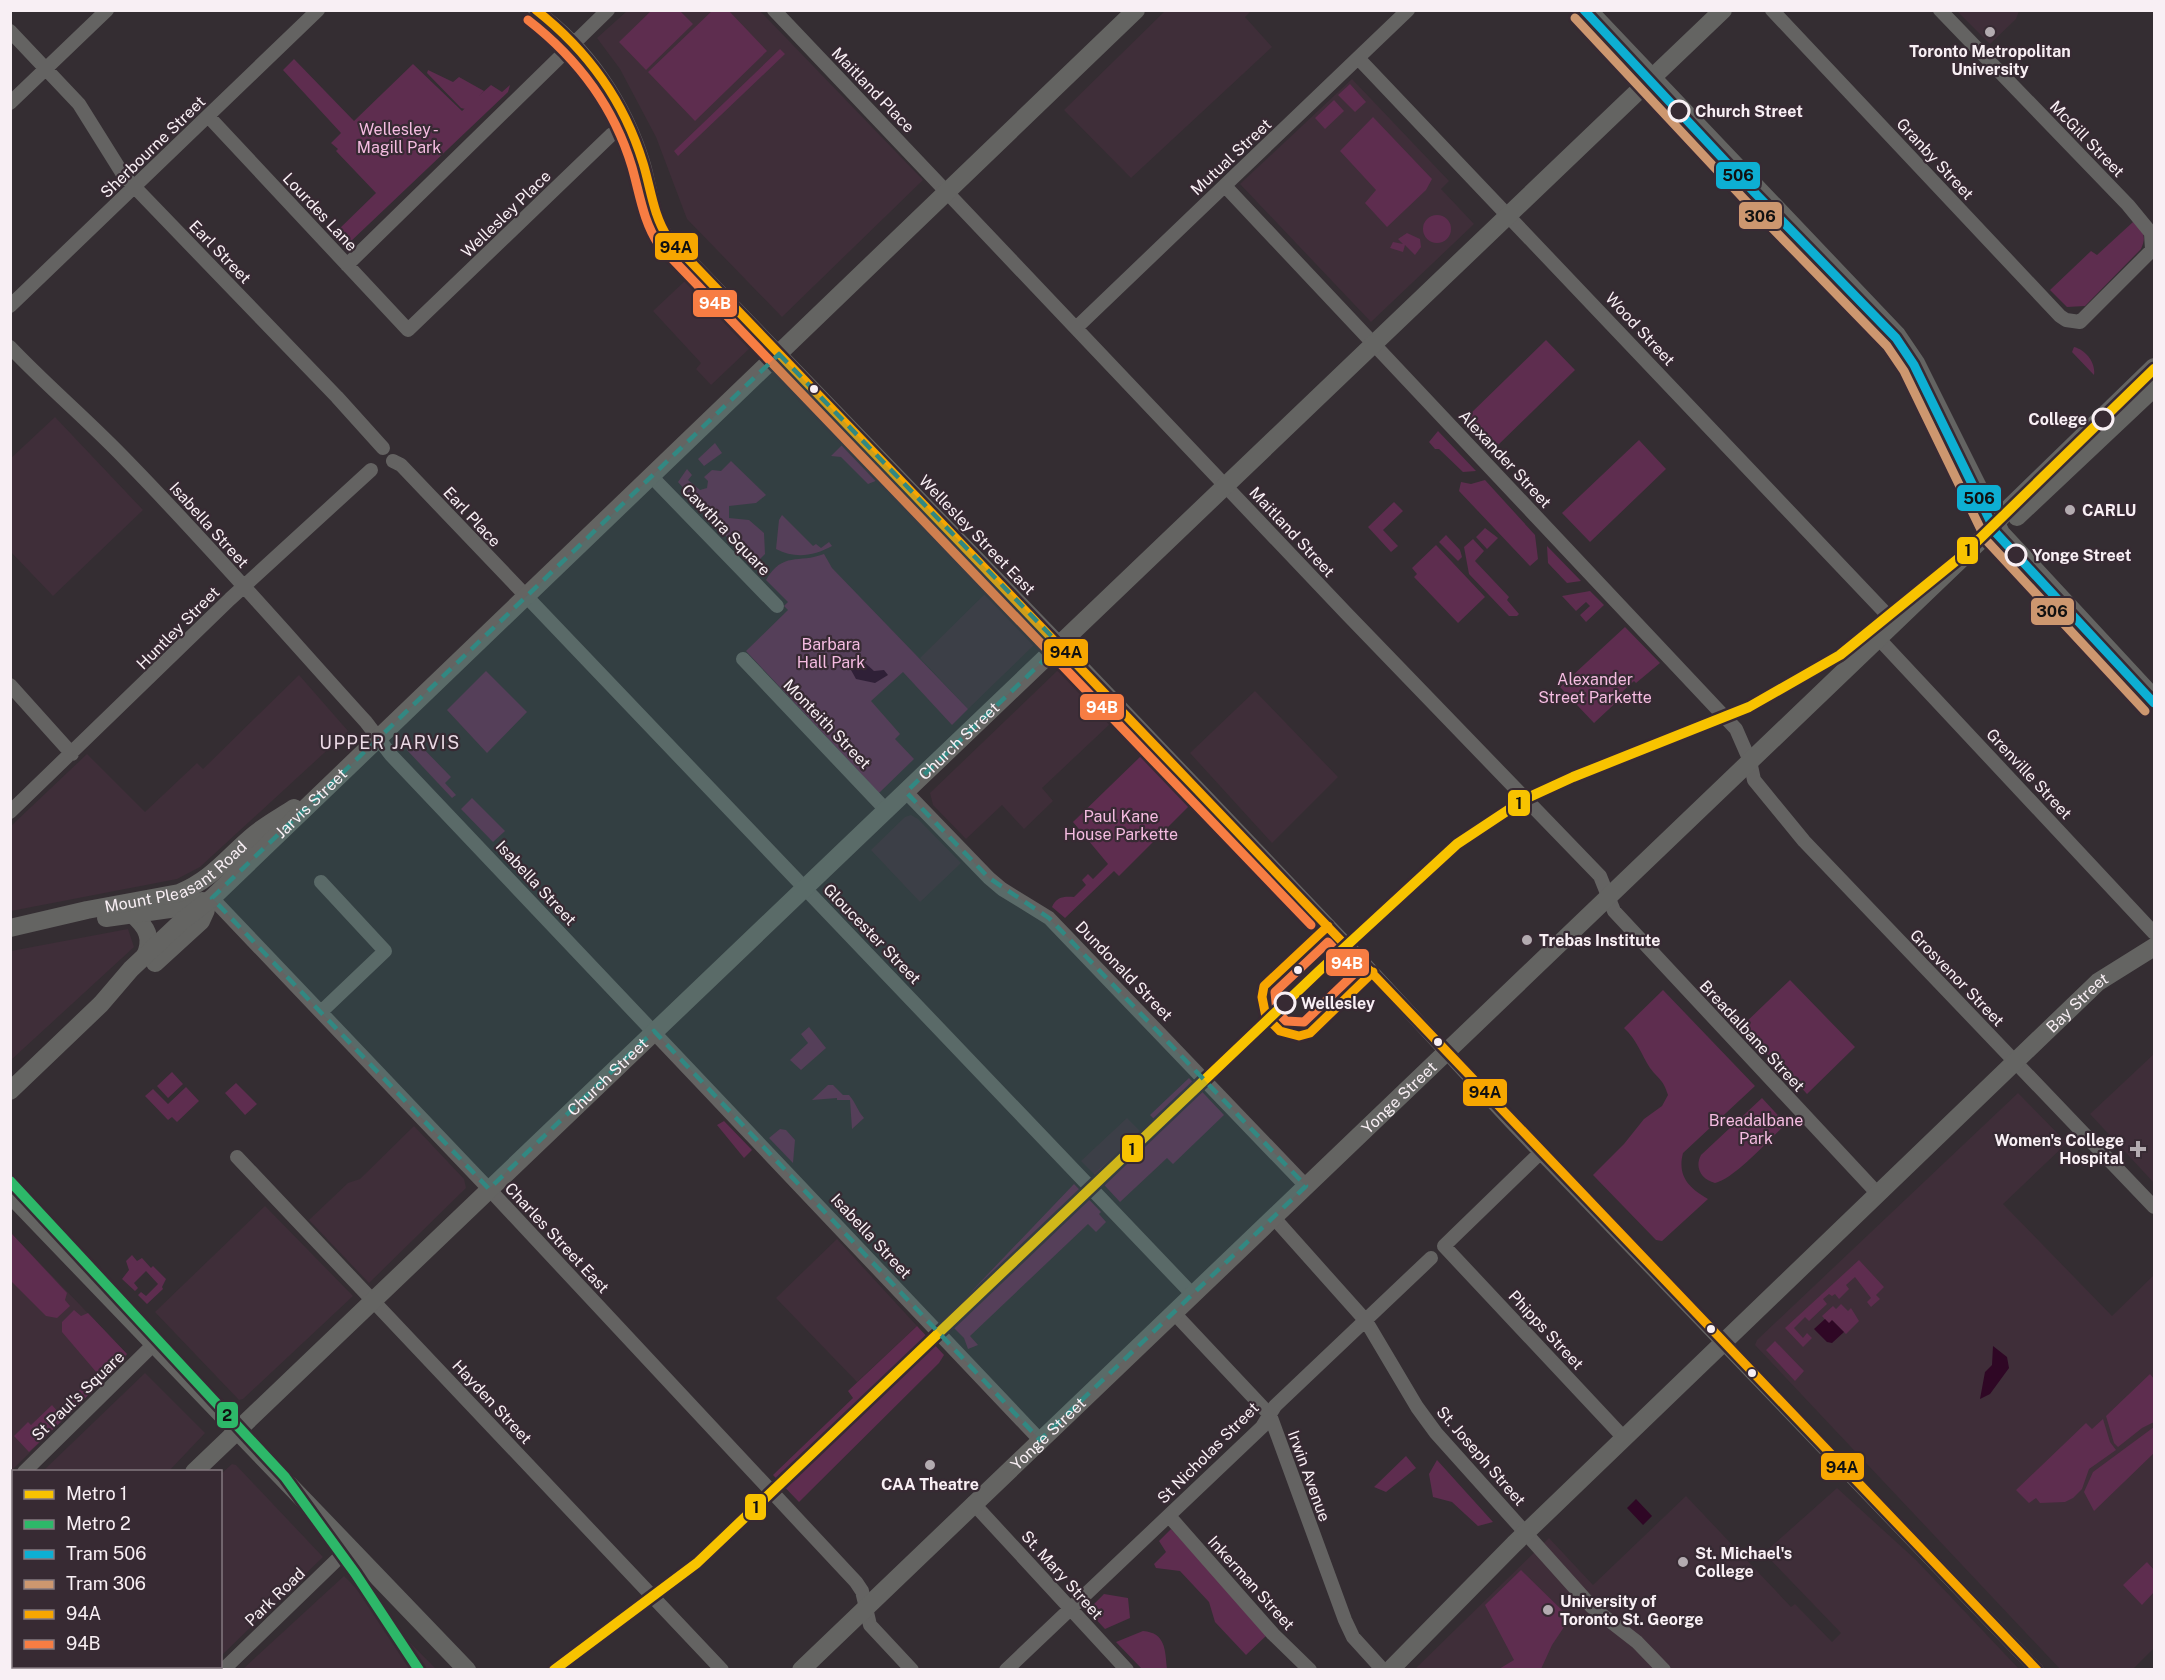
<svg xmlns="http://www.w3.org/2000/svg" width="2165" height="1680" font-family="'Public Sans',sans-serif">
<style>
.built{fill:#3f2e39}
.green{fill:#5e2d4f}
.water{fill:#2f0725}
.lines{fill:none;stroke-linecap:round;stroke-linejoin:round}
.minor{stroke:#646362;stroke-width:14}
.major{stroke:#646462;stroke-width:18}
.bus-1-casing{stroke:#372a33;stroke-width:14}
.bus-2-casing{stroke:#372a33;stroke-width:14}
.bus-1{stroke:#f7a600;stroke-width:9}
.bus-2{stroke:#f77d43;stroke-width:9}
.tram-1-casing{stroke:#372a33;stroke-width:14}
.tram-2-casing{stroke:#372a33;stroke-width:14}
.tram-1{stroke:#0dafd3;stroke-width:9}
.tram-2{stroke:#cd976f;stroke-width:9}
.metro-1-casing{stroke:#372a33;stroke-width:15}
.metro-2-casing{stroke:#372a33;stroke-width:15}
.metro-1{stroke:#f8c300;stroke-width:10}
.metro-2{stroke:#2db869;stroke-width:10}
.marked{fill:#328882;fill-opacity:0.2;stroke:#328882;stroke-width:4.5;stroke-dasharray:12 8;stroke-linejoin:round}
.poi-dot{fill:#b3abb0;stroke:#372a33;stroke-width:2}
.stop-dot{fill:#372a33;stroke:#f8eff4;stroke-width:3}
.bus-dot{fill:#f8eff4;stroke:#372a33;stroke-width:2}
.labels{text-anchor:middle;dominant-baseline:central;stroke-width:4.5;stroke-linejoin:round;paint-order:stroke}
.poi-label{font-size:16px;font-weight:bold;fill:#f8eff4;stroke:#372a33;text-anchor:start}
.street-label{font-size:16px;fill:#f8eff4;stroke:#372a33}
.stop-label{font-size:16px;font-weight:bold;fill:#f8eff4;stroke:#372a33;text-anchor:start}
.park-label{font-size:16px;fill:#f5bce1;stroke:#372a33}
.neighbourhood-label{font-size:18px;letter-spacing:1.5px;fill:#ebdae5;stroke:#372a33}
.line-badge{stroke:#372a33;stroke-width:2}
.badge-label{font-size:16px;text-anchor:middle;font-weight:bold;fill:#fff}
.pale-badge-label{font-size:16px;text-anchor:middle;font-weight:bold;fill:#111}
</style>
<rect width="100%" height="100%" fill="#342d32"/>
<path class="built" d="M1166,10L1251,11L1245,17L1272,47L1131,178L1064,110Z
M627,11H760L923,180L782,317L687,219L656,137L620,69L597,38Z
M1957,11H2019L2016,19L1990,44Z
M1352,79L1449,181L1441,189L1474,224L1371,322L1240,184Z
M687,279L750,348L711,385L696,369L701,363L653,311Z
M55,417L143,510L53,596L11,552L10,459Z
M985,594L1035,644L968,709L920,658Z
M1057,671L1063,672L1111,723L1042,788L1053,801L1024,829L1002,805L966,839L933,805L930,793Z
M299,675L348,731L200,867L177,879L11,911V826L87,754L145,812L197,763L203,769Z
M1255,691L1338,777L1272,843L1190,753Z
M911,815L918,819L961,863L920,902L871,850L905,817Z
M128,929L134,947L11,1060V951Z
M2154,1054V1183L2090,1114Z
M2018,1093L2067,1143L2003,1204L2112,1316L2154,1275V1648L2133,1669H2060L1755,1345L1757,1340Z
M1127,1118L1141,1132L1094,1174L1081,1161Z
M414,1126L464,1179L466,1188L369,1283L309,1220L348,1183L360,1179Z
M265,1206L353,1296L243,1399L239,1400L155,1312Z
M11,1233L127,1354L126,1358L11,1471Z
M837,1239L917,1326L857,1382L776,1298Z
M145,1373L205,1433L169,1471H43Z
M232,1464L236,1465L323,1557L221,1656V1474Z
M1837,1488L1916,1560L2019,1669L1414,1670L1549,1538L1593,1585L1686,1496L1791,1607L1795,1604L1832,1642L1841,1633L1764,1553Z
M344,1576L436,1669H243Z"/>
<path class="green" d="M713,10L729,11L767,51L695,121L648,72Z
M651,11H680L693,24L646,70L619,42Z
M780,49L785,54L678,156L674,151Z
M294,59L354,121L413,64L462,111L491,85L502,92L510,85L508,92L349,243L336,232L376,193L336,151L338,149L331,143L341,133L283,70Z
M428,70L453,82L459,77L484,91L465,109L461,108L427,73Z
M1350,84L1366,102L1355,112L1338,95Z
M1334,100L1344,111L1325,129L1315,118Z
M1373,117L1432,179L1426,190L1387,227L1365,203L1376,190L1340,151Z
M1423 229a14 14 0 1 1 28 0a14 14 0 1 1-28 0Z
M2133,222C2143,231 2147,236 2141,249L2085,306L2067,307L2050,290L2091,251L2097,255Z
M1407,233L1420,239L1421,247L1415,255L1405,245L1403,252L1390,248L1393,242L1403,244L1398,239Z
M1546,340L1575,370L1497,446L1468,416Z
M2074,347C2086,350 2096,363 2094,375L2072,352Z
M1438,431L1476,471L1463,472L1439,449H1435L1429,442Z
M1639,440L1666,469L1590,542L1562,513Z
M715,443L722,453L704,466L698,459Z
M843,444L878,480L868,484L841,457L831,456Z
M731,461L766,495L756,503L729,506V518L749,520L764,533L765,554L756,563H750L678,482L687,469L692,475L688,480L700,490L707,488L708,481L704,477L712,470L721,471Z
M1485,480L1535,535L1538,559L1530,566L1459,491L1461,482L1471,484Z
M1394,502L1403,511L1383,530L1398,546L1391,552L1368,527Z
M782,515L813,546L816,544L821,548L829,542L832,546C814,556 795,559 776,549L779,520Z
M1485,528L1498,538L1487,549L1476,537Z
M1446,535L1460,550L1462,557L1458,561L1439,542Z
M1473,539L1484,551L1475,561L1509,597L1507,600L1519,614L1517,616H1509L1469,574L1464,547Z
M1436,545L1485,597L1458,623L1414,577L1417,574L1412,568Z
M1547,546L1581,581L1567,583L1548,563Z
M824,554L832,568L968,709L952,725L903,672L871,701L900,734L895,739L914,759L879,793L746,651L788,610L784,606L788,602L766,580C783,551 798,564 824,554Z
M1590,591L1604,605L1586,622L1580,615L1590,606L1586,602L1576,611L1562,596Z
M1625,627L1660,663L1636,683L1634,681L1623,691L1622,697L1594,723L1560,687Z
M486,671L527,712L487,753L447,710Z
M416,741L451,777L445,783L456,795L452,798L407,750Z
M1141,756L1189,806L1119,876L1114,871L1065,918L1052,907C1056,897 1064,896 1074,897L1086,885L1082,880L1088,874L1093,879L1108,864L1073,822Z
M472,798L505,831L493,842L461,809Z
M1790,980L1855,1047L1807,1094L1787,1072L1781,1070L1742,1026Z
M1663,990L1755,1086L1683,1153C1677,1176 1689,1188 1708,1199L1662,1241L1656,1240L1593,1175L1624,1144L1644,1119L1662,1106L1668,1095C1663,1079 1659,1080 1650,1068C1641,1054 1637,1040 1624,1028Z
M809,1027L826,1048L801,1070L790,1060L808,1043L801,1034Z
M172,1072L183,1084L168,1098L157,1086Z
M1189,1078L1224,1115L1173,1164L1167,1158L1120,1202L1094,1174L1154,1119L1150,1115Z
M236,1083L257,1104L245,1115L225,1093Z
M828,1085H833L843,1095H849C856,1103 857,1110 864,1118L852,1129L850,1100H837V1098L812,1100Z
M186,1087L199,1101L177,1122L172,1117L168,1120L145,1096L153,1089L168,1104Z
M1762,1098L1786,1124C1772,1137 1733,1180 1715,1183C1702,1180 1694,1168 1701,1155Z
M724,1121L752,1150L744,1158L717,1125Z
M780,1129L786,1130L795,1140L793,1163L769,1138Z
M1074,1184L1101,1212L1099,1214L1106,1222L1096,1232L1088,1224L970,1336L978,1345L968,1349L964,1338L945,1319Z
M11,1233L67,1293L65,1300L70,1306L57,1318L46,1316L11,1281Z
M132,1255L137,1261L142,1258L151,1268L153,1266L166,1279L162,1287L163,1289L147,1304L138,1295L141,1292L146,1296L158,1284L146,1271L134,1283L138,1288L135,1291L122,1279L129,1270L126,1261Z
M1859,1260L1884,1287L1876,1295L1880,1299L1871,1307L1867,1302L1871,1298L1855,1277L1846,1285L1849,1289L1839,1299L1835,1294L1832,1296L1829,1294L1823,1299L1827,1304L1809,1321L1805,1317L1794,1328L1803,1338L1807,1333L1812,1338L1803,1347L1785,1328Z
M1841,1304L1848,1311L1851,1308L1859,1321L1846,1334L1833,1321L1829,1324L1822,1316L1833,1306L1836,1309Z
M74,1310L81,1316L88,1313L127,1354L72,1412L65,1404L97,1373L62,1332V1322Z
M917,1326L944,1355L939,1363L799,1502L773,1475L853,1398L848,1391Z
M1775,1341L1804,1371L1795,1381L1766,1350Z
M2150,1374L2154,1379V1422L2142,1428L2118,1447L2114,1443L2106,1416Z
M52,1405L64,1419L29,1452L14,1436L28,1422L31,1425Z
M2103,1419L2110,1442L2116,1450L2089,1469L2082,1489L2073,1498L2065,1502L2040,1503L2036,1498L2029,1503L2016,1490L2086,1423L2092,1429Z
M2154,1427V1453L2094,1511L2084,1492L2093,1472Z
M1406,1456L1416,1468L1386,1492L1374,1487Z
M1437,1460L1493,1522L1478,1526L1452,1502L1433,1497L1429,1474Z
M1171,1529L1268,1634L1246,1655L1215,1622L1209,1602L1180,1571L1156,1568L1154,1564L1166,1552L1159,1541Z
M2147,1562L2154,1570V1592L2142,1605L2123,1585Z
M1521,1570L1570,1618L1552,1645L1541,1669H1499L1514,1660L1485,1605Z
M1104,1594L1128,1598L1130,1618L1105,1629L1090,1613L1091,1607Z
M1143,1631C1166,1633 1165,1650 1167,1669H1142L1116,1642Z"/>
<path class="water" d="M863,661L874,671L884,670L888,675L875,683L856,679L851,670L853,665Z
M1825,1319L1829,1323L1832,1320L1844,1332L1832,1343L1827,1342L1814,1329Z
M1993,1346L2007,1357L2009,1368L1990,1394L1980,1399L1985,1372L1992,1365Z
M1636,1499L1652,1516L1643,1525L1627,1508Z"/>
<g class="lines">
<path class="minor" d="M535,10C587,46 626,104 644,165C651,190 652,216 668,238L1072,656L1353,951L1511,1122L2037,1670
M774,10L1346,613L1600,876L1614,911L1878,1194
M1772,10L2060,316L2066,320L2080,322L2152,250L2151,233L2128,205L1940,10
M10,31L79,104L124,176L337,397L383,448
M1359,59L1895,623
M10,103L107,10
M208,116L408,330L611,135L628,123
M1225,186L1736,729L1750,761L1754,780L1804,841L2154,1207
M347,265L608,10
M10,306L318,10
M1076,328L1408,10
M10,347C48,387 90,422 128,462C210,546 287,635 366,722L391,755L1040,1440
M393,461L401,465L1193,1295
M652,477L777,606
M1879,639L2154,933
M743,659L887,811
M10,685L72,754
M906,792L989,878L1002,889L1049,918L1306,1186
M10,812L230,599L371,470
M321,882L385,951L322,1011
M212,898L489,1189L856,1582L862,1591L870,1625L912,1670
M1540,1153L1444,1246L1624,1438
M237,1157L722,1670
M1274,1218L1366,1321L1417,1407L1436,1433L1592,1607L1637,1642L1664,1670
M1174,1313L1270,1415L1345,1620L1353,1637L1383,1670
M24,1472L155,1343
M10,1488L14,1482
M10,1502L14,1508
M973,1503L1127,1670
M1169,1516L1273,1634L1310,1670
M223,1670L350,1547
M1006,1670L1262,1427L1275,1406L1431,1258"/>
<g class="major">
<path d="M1588,10L1897,335L1916,363L2001,533L2154,698"/>
<path d="M2017,517L2154,388"/>
<path d="M132,914C147,927 153,938 145,956"/>
<path d="M106,918L184,907L202,901"/>
<path id="s1" d="M10,928L87,910L179,893C213,879 228,856 255,834C267,824 282,816 294,808"/>
<path d="M155,963L201,921L206,910"/>
<path id="s2" d="M10,1091L101,1004L131,969L182,921L212,898L1136,10"/>
<path d="M10,1194L467,1670"/>
<path id="s3" d="M194,1472L1723,10"/>
<path d="M77,1666L78,1670"/>
<path id="s4" d="M801,1670L1980,541L2011,506L2154,367"/>
<path id="s5" d="M1390,1670L1514,1544L2098,982L2154,947"/>
</g>
<defs>
<path id="bus-1" d="M536,10C587,50 624,101 643,163C651,189 653,215 668,238C1127,713 1579,1193 2037,1670
M1328,926L1264,986L1262,997L1266,1017L1280,1031L1299,1036L1310,1033L1373,972"/>
<path id="bus-2" d="M528,20C577,58 614,107 632,167C640,195 643,221 659,245L1311,925
M1328,942L1356,972L1304,1022L1286,1021L1277,1012L1275,992Z"/>
</defs>
<use href="#bus-1" class="bus-1-casing"/>
<use href="#bus-2" class="bus-2-casing"/>
<use href="#bus-1" class="bus-1"/>
<use href="#bus-2" class="bus-2"/>
<defs>
<path id="tram-1" d="M1584,10L1753,191L1896,338L1914,365L1996,533L2154,703"/>
<path id="tram-2" d="M1575,18L1744,199L1887,346L1904,371L1986,540L2145,711"/>
</defs>
<use href="#tram-1" class="tram-1-casing"/>
<use href="#tram-2" class="tram-2-casing"/>
<use href="#tram-1" class="tram-1"/>
<use href="#tram-2" class="tram-2"/>
<defs>
<path id="metro-1" d="M554,1670L697,1563L1319,971L1457,844L1525,799L1573,777L1749,707L1840,655L1963,555L2154,369"/>
<path id="metro-2" d="M10,1181L285,1477L355,1573L419,1670"/>
</defs>
<use href="#metro-1" class="metro-1-casing"/>
<use href="#metro-2" class="metro-2-casing"/>
<use href="#metro-1" class="metro-1"/>
<use href="#metro-2" class="metro-2"/>
</g>
<path class="marked" d="M779,354L1060,645L906,792L989,878L1049,918L1306,1186L1040,1440L654,1031L489,1189L212,898Z"/>
<g class="poi-dot">
<circle cx="1990" cy="32" r="6"/>
<circle cx="2070" cy="510" r="6"/>
<circle cx="1527" cy="940" r="6"/>
<path d="M2135 1140h6v6h6v6h-6v6h-6v-6h-6v-6h6z"/>
<circle cx="930" cy="1465" r="6"/>
<circle cx="1683" cy="1562" r="6"/>
<circle cx="1548" cy="1610" r="6"/>
</g>
<g class="stop-dot">
<circle cx="1679" cy="111" r="10"/>
<circle cx="2103" cy="419" r="10"/>
<circle cx="2016" cy="555" r="10"/>
<circle cx="1285" cy="1003" r="10"/>
</g>
<g class="bus-dot">
<circle cx="814" cy="389" r="5"/>
<circle cx="1298" cy="970" r="5"/>
<circle cx="1438" cy="1042" r="5"/>
<circle cx="1711" cy="1329" r="5"/>
<circle cx="1752" cy="1373" r="5"/>
</g>
<g class="labels">
<g class="poi-label">
<text x="1990" y="51" text-anchor="middle">Toronto Metropolitan<tspan x="1990" dy="18">University</tspan></text>
<text x="2082" y="510">CARLU</text>
<text x="1539" y="940">Trebas Institute</text>
<text x="2124" y="1140" text-anchor="end">Women's College<tspan x="2124" dy="18">Hospital</tspan></text>
<text x="930" y="1484" text-anchor="middle">CAA Theatre</text>
<text x="1695" y="1553">St. Michael's<tspan x="1695" dy="18">College</tspan></text>
<text x="1560" y="1601">University of<tspan x="1560" dy="18">Toronto St. George</tspan></text>
</g>
<g class="street-label">
<text transform="translate(873 90) rotate(46)">Maitland Place</text>
<text transform="translate(2087 139) rotate(46)">McGill Street</text>
<text transform="translate(153 147) rotate(-44)">Sherbourne Street</text>
<text transform="translate(1231 157) rotate(-43)">Mutual Street</text>
<text transform="translate(1935 159) rotate(47)">Granby Street</text>
<text transform="translate(320 212) rotate(47)">Lourdes Lane</text>
<text transform="translate(506 214) rotate(-44)">Wellesley Place</text>
<text transform="translate(220 252) rotate(46)">Earl Street</text>
<text transform="translate(1640 329) rotate(47)">Wood Street</text>
<text transform="translate(1505 459) rotate(47)">Alexander Street</text>
<text transform="translate(472 517) rotate(47)">Earl Place</text>
<text transform="translate(209 525) rotate(48)">Isabella Street</text>
<text transform="translate(726 530) rotate(46)">Cawthra Square</text>
<text transform="translate(1292 532) rotate(47)">Maitland Street</text>
<text transform="translate(977 535) rotate(46)">Wellesley Street East</text>
<text transform="translate(178 628) rotate(-45)">Huntley Street</text>
<text transform="translate(827 724) rotate(46)">Monteith Street</text>
<text stroke="none"><textPath href="#s3" startOffset="1058">Church Street</textPath></text>
<text transform="translate(2029 774) rotate(47)">Grenville Street</text>
<text stroke="none"><textPath href="#s2" startOffset="417">Jarvis Street</textPath></text>
<text stroke="none"><textPath href="#s1" startOffset="176">Mount Pleasant Road</textPath></text>
<text transform="translate(536 883) rotate(47)">Isabella Street</text>
<text transform="translate(872 934) rotate(46)">Gloucester Street</text>
<text transform="translate(1124 971) rotate(46)">Dundonald Street</text>
<text transform="translate(1957 978) rotate(46)">Grosvenor Street</text>
<text stroke="none"><textPath href="#s5" startOffset="958">Bay Street</textPath></text>
<text transform="translate(1752 1036) rotate(47)">Breadalbane Street</text>
<text stroke="none"><textPath href="#s3" startOffset="572">Church Street</textPath></text>
<text stroke="none"><textPath href="#s4" startOffset="828">Yonge Street</textPath></text>
<text transform="translate(871 1236) rotate(47)">Isabella Street</text>
<text transform="translate(557 1238) rotate(47)">Charles Street East</text>
<text transform="translate(1546 1330) rotate(47)">Phipps Street</text>
<text transform="translate(78 1396) rotate(-44)">St Paul's Square</text>
<text transform="translate(492 1402) rotate(47)">Hayden Street</text>
<text stroke="none"><textPath href="#s4" startOffset="342">Yonge Street</textPath></text>
<text transform="translate(1208 1453) rotate(-45)">St Nicholas Street</text>
<text transform="translate(1481 1456) rotate(49)">St. Joseph Street</text>
<text transform="translate(1309 1476) rotate(70)">Irwin Avenue</text>
<text transform="translate(1062 1575) rotate(48)">St. Mary Street</text>
<text transform="translate(1251 1583) rotate(48)">Inkerman Street</text>
<text transform="translate(275 1597) rotate(-44)">Park Road</text>
</g>
<g class="stop-label">
<text x="1695" y="111">Church Street</text>
<text x="2087" y="419" text-anchor="end">College</text>
<text x="2032" y="555">Yonge Street</text>
<text x="1301" y="1003">Wellesley</text>
</g>
<g class="park-label">
<text x="399" y="129">Wellesley -<tspan x="399" dy="18">Magill Park</tspan></text>
<text x="831" y="644">Barbara<tspan x="831" dy="18">Hall Park</tspan></text>
<text x="1595" y="679">Alexander<tspan x="1595" dy="18">Street Parkette</tspan></text>
<text x="1121" y="816">Paul Kane<tspan x="1121" dy="18">House Parkette</tspan></text>
<text x="1756" y="1120">Breadalbane<tspan x="1756" dy="18">Park</tspan></text>
</g>
<g class="neighbourhood-label">
<text x="390" y="742">UPPER JARVIS</text>
</g>
</g>
<g class="line-badge">
<rect x="1715" y="161" width="46" height="29" rx="6" fill="#0dafd3"/>
<rect x="1738" y="201" width="45" height="29" rx="6" fill="#cd976f"/>
<rect x="654" y="232" width="45" height="29" rx="6" fill="#f7a600"/>
<rect x="692" y="289" width="46" height="29" rx="6" fill="#f77d43"/>
<rect x="1956" y="484" width="46" height="28" rx="6" fill="#0dafd3"/>
<rect x="1956" y="536" width="23" height="29" rx="6" fill="#f8c300"/>
<rect x="2030" y="597" width="45" height="29" rx="6" fill="#cd976f"/>
<rect x="1043" y="638" width="46" height="29" rx="6" fill="#f7a600"/>
<rect x="1079" y="693" width="46" height="28" rx="6" fill="#f77d43"/>
<rect x="1507" y="789" width="24" height="28" rx="6" fill="#f8c300"/>
<rect x="1325" y="948" width="45" height="29" rx="6" fill="#f77d43"/>
<rect x="1462" y="1078" width="46" height="29" rx="6" fill="#f7a600"/>
<rect x="1121" y="1134" width="23" height="29" rx="6" fill="#f8c300"/>
<rect x="216" y="1401" width="23" height="28" rx="6" fill="#2db869"/>
<rect x="1820" y="1452" width="45" height="29" rx="6" fill="#f7a600"/>
<rect x="744" y="1493" width="23" height="28" rx="6" fill="#f8c300"/>
</g>
<g class="badge-label">
<text x="715" y="309">94B</text>
<text x="1102" y="713">94B</text>
<text x="1347" y="969">94B</text>
</g>
<g class="pale-badge-label">
<text x="1738" y="181">506</text>
<text x="1760" y="222">306</text>
<text x="676" y="253">94A</text>
<text x="1979" y="504">506</text>
<text x="1968" y="556">1</text>
<text x="2052" y="617">306</text>
<text x="1066" y="658">94A</text>
<text x="1519" y="809">1</text>
<text x="1485" y="1098">94A</text>
<text x="1132" y="1155">1</text>
<text x="227" y="1421">2</text>
<text x="1842" y="1473">94A</text>
<text x="756" y="1513">1</text>
</g>
<rect width="2165" height="1680" fill="none" stroke="#f8eff4" stroke-width="24"/>
<rect x="12" y="1470" width="210" height="198" fill="#372a33" stroke="#847980" stroke-width="1.5"/>
<rect x="24" y="1490" width="30" height="9" fill="#f8c300" stroke="#847980" stroke-width="1.5"/>
<text x="66" y="1500" font-size="18" fill="#f8eff4">Metro 1</text>
<rect x="24" y="1520" width="30" height="9" fill="#2db869" stroke="#847980" stroke-width="1.5"/>
<text x="66" y="1530" font-size="18" fill="#f8eff4">Metro 2</text>
<rect x="24" y="1550" width="30" height="9" fill="#0dafd3" stroke="#847980" stroke-width="1.5"/>
<text x="66" y="1560" font-size="18" fill="#f8eff4">Tram 506</text>
<rect x="24" y="1580" width="30" height="9" fill="#cd976f" stroke="#847980" stroke-width="1.5"/>
<text x="66" y="1590" font-size="18" fill="#f8eff4">Tram 306</text>
<rect x="24" y="1610" width="30" height="9" fill="#f7a600" stroke="#847980" stroke-width="1.5"/>
<text x="66" y="1620" font-size="18" fill="#f8eff4">94A</text>
<rect x="24" y="1640" width="30" height="9" fill="#f77d43" stroke="#847980" stroke-width="1.5"/>
<text x="66" y="1650" font-size="18" fill="#f8eff4">94B</text>
</svg>
